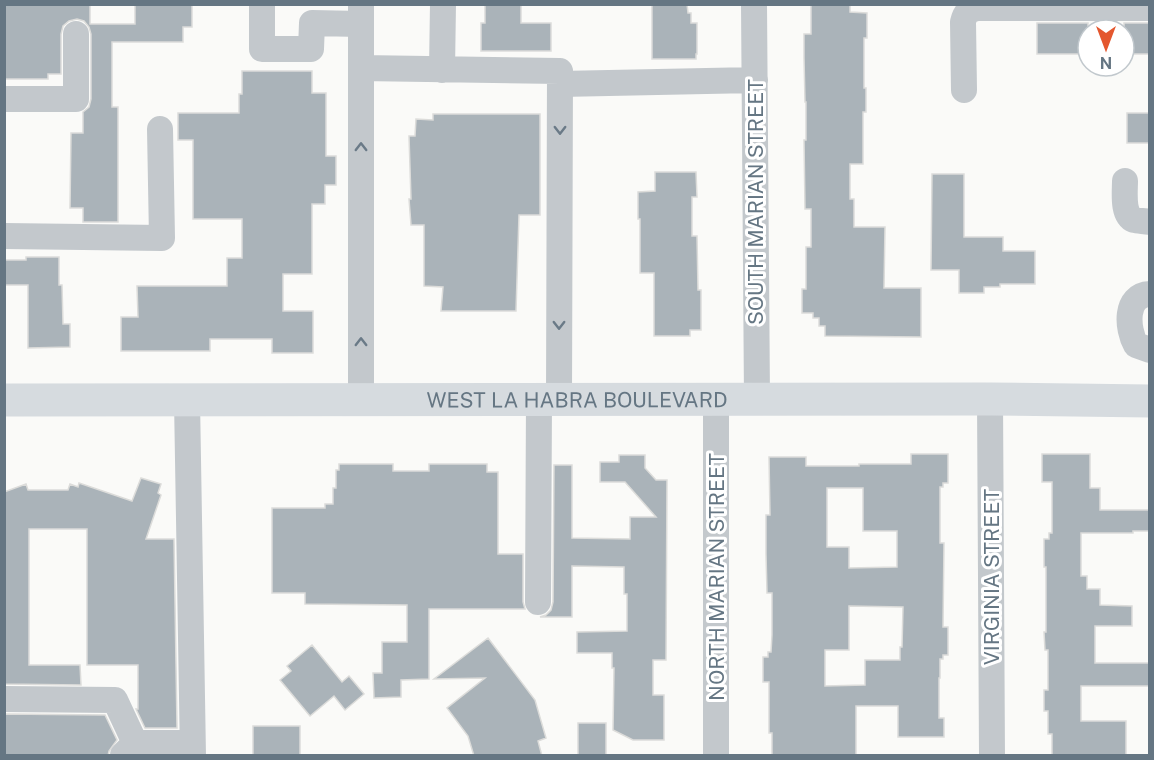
<svg xmlns="http://www.w3.org/2000/svg" width="1154" height="760" font-family="'Public Sans',sans-serif">
<style>
.building{fill:#aab3b9;stroke:#dcdcda;stroke-width:1.5;fill-rule:evenodd}
.lines{fill:none;stroke-linecap:round;stroke-linejoin:round}
.minor{stroke:#c3c8cc;stroke-width:26}
.major{stroke:#d6dbdf;stroke-width:33}
.oneway{stroke:#6a7a87}
.labels{text-anchor:middle;dominant-baseline:central;stroke-width:6;stroke-linejoin:round;paint-order:stroke}
.street-label{font-size:21px;fill:#657683;stroke:#fff}
</style>
<rect width="100%" height="100%" fill="#fafaf8"/>
<path class="building" d="M4,4H90V24H135V4H192V27H183V42H112V107H118V222H83V208H70L71,133H83V112L89,107L91,99V34L89,27L84,21L77,19L69,21L63,26L61,34V74H48V79H4Z
M485,4H521V23H551V51H481V23H485Z
M652,4H687L688,13H691V23H697V54H696V59H652Z
M811,4H850V12L867,13V38H864V88H866V112H863V164H850V199H854V227H885L884,288H921V337L825,336V326H819V318H813V313H802V289H806V247H811V209H805L804,140H806V102H805L804,58V34H811Z
M1037,23H1088V54H1037Z
M1124,23H1149V54H1124Z
M242,71H312V93H326V156H336V185H325V204H312V274H283V311H313V353H272V339H210V351H121V317H138L137,286H227V258H242V219H193V140H178V113H239V94H242Z
M1127,113H1149V143H1127Z
M433,114H540V215H519L516,311H441L443,287L424,286V225H411L409,199H411L409,136H415L416,119L433,120Z
M655,172H696L697,197H692V236H697L698,290H701V330H690V336H654V273H640V219H638V192L655,191Z
M932,174H964V237H1003V251H1035V284H1000V287H984V293H959V270H931Z
M26,257H59V285H62L63,324H70V347L28,348V285H4V260H26Z
M911,454H948V483H943V487H940V543H944L943,627H948V655H943V659H940V678H939V718H944V737H898V706H856V756H772V733H769V682H763V657H768V652H771L772,635V593H767L766,554V515H770L769,457H806V466H859V464H911ZM827,488H863V531H897V567L849,568V547H827ZM849,606L903,607L902,647H900V660H865V685L825,686V650H849Z
M1042,454H1090V488H1100V510H1149V531H1133V533H1081V576H1087V589H1100V605L1132,606V626H1095V663H1149V686H1081V721H1126V756H1052V734H1048V711H1044V690H1048V650H1045L1044,632H1046V567H1044V539H1049V533H1052V482H1042Z
M619,455H645V468L656,480H667L666,660H653V695H664V740H633L613,730L614,668H612V653H577V632L627,631V594H624V567L572,566V617H540L546,615L551,610L553,602L554,465H572V538L630,539V517H656L625,482H600V462H619Z
M339,464H393V471H429V464H487V472H498V554H523V602L525,609H429V679L401,680V697L374,698L373,673H382V642H407V605L305,604V593H272V508H325V504H333V488H336V470H339Z
M141,478L161,484L158,493L161,495L146,539H174L177,728H145L136,709H138V665H87V529H29V665H80L81,685L4,684V492L26,484L28,490H68L70,484L78,487L79,483L132,501Z
M488,638L535,700L546,738L538,741L542,756H474L468,736L447,708L485,678L434,679Z
M312,645L342,682L349,676L364,694L345,710L334,696L310,716L280,680L291,671L287,666Z
M4,714L105,715L117,740L109,751L108,756H4Z
M578,723H606V756H578Z
M253,726H300V756H253Z"/>
<g class="lines">
<path class="minor" d="M262,4V49H311L312,23L361,24
M754,4L757,399
M361,68L560,71L559,400
M442,70L443,4
M560,84L755,80
M964,90L963,22C965,13 968,10 977,8H1150
M4,99H76V34
M1125,181C1125,192 1122,215 1134,220C1138,221 1145,221 1150,222
M4,236L162,238L160,129
M1150,294C1124,295 1127,329 1136,345L1150,350
M716,399V756
M990,399L992,756
M187,400L193,756
M361,400V4
M538,602L539,400
M4,699L115,700L135,743
M123,755L135,743H192"/>
<path class="major" id="s1" d="M4,400L990,399L1150,401"/>
</g>
<defs><path id="oneway-chevron" d="M-2-3.5L2.5 0L-2 3.5" fill="none" stroke-width="1.6" stroke-linecap="round" stroke-linejoin="round" transform="scale(1.5)"/></defs>
<g class="oneway">
<use href="#oneway-chevron" transform="translate(560 130) rotate(90)"/>
<use href="#oneway-chevron" transform="translate(361 147) rotate(-90)"/>
<use href="#oneway-chevron" transform="translate(559 325) rotate(90)"/>
<use href="#oneway-chevron" transform="translate(361 342) rotate(-90)"/>
</g>
<g class="labels">
<g class="street-label">
<text transform="translate(755 202) rotate(-90)">SOUTH MARIAN STREET</text>
<text stroke="none"><textPath href="#s1" startOffset="573">WEST LA HABRA BOULEVARD</textPath></text>
<text transform="translate(716 577) rotate(-90)">NORTH MARIAN STREET</text>
<text transform="translate(991 577) rotate(-90)">VIRGINIA STREET</text>
</g>
</g>
<rect width="1154" height="760" fill="none" stroke="#657683" stroke-width="12"/>
<g transform="translate(1106 48) rotate(180)"><circle r="28" fill="#ffffff" stroke="#c1c8cd" stroke-width="1.5"/>
<path d="M0-4.5L10 22L0 15L-10 22Z" fill="#e4572e"/>
<text y="-9" font-size="16" font-weight="bold" text-anchor="middle" fill="#657683">N</text>
</g>
</svg>
